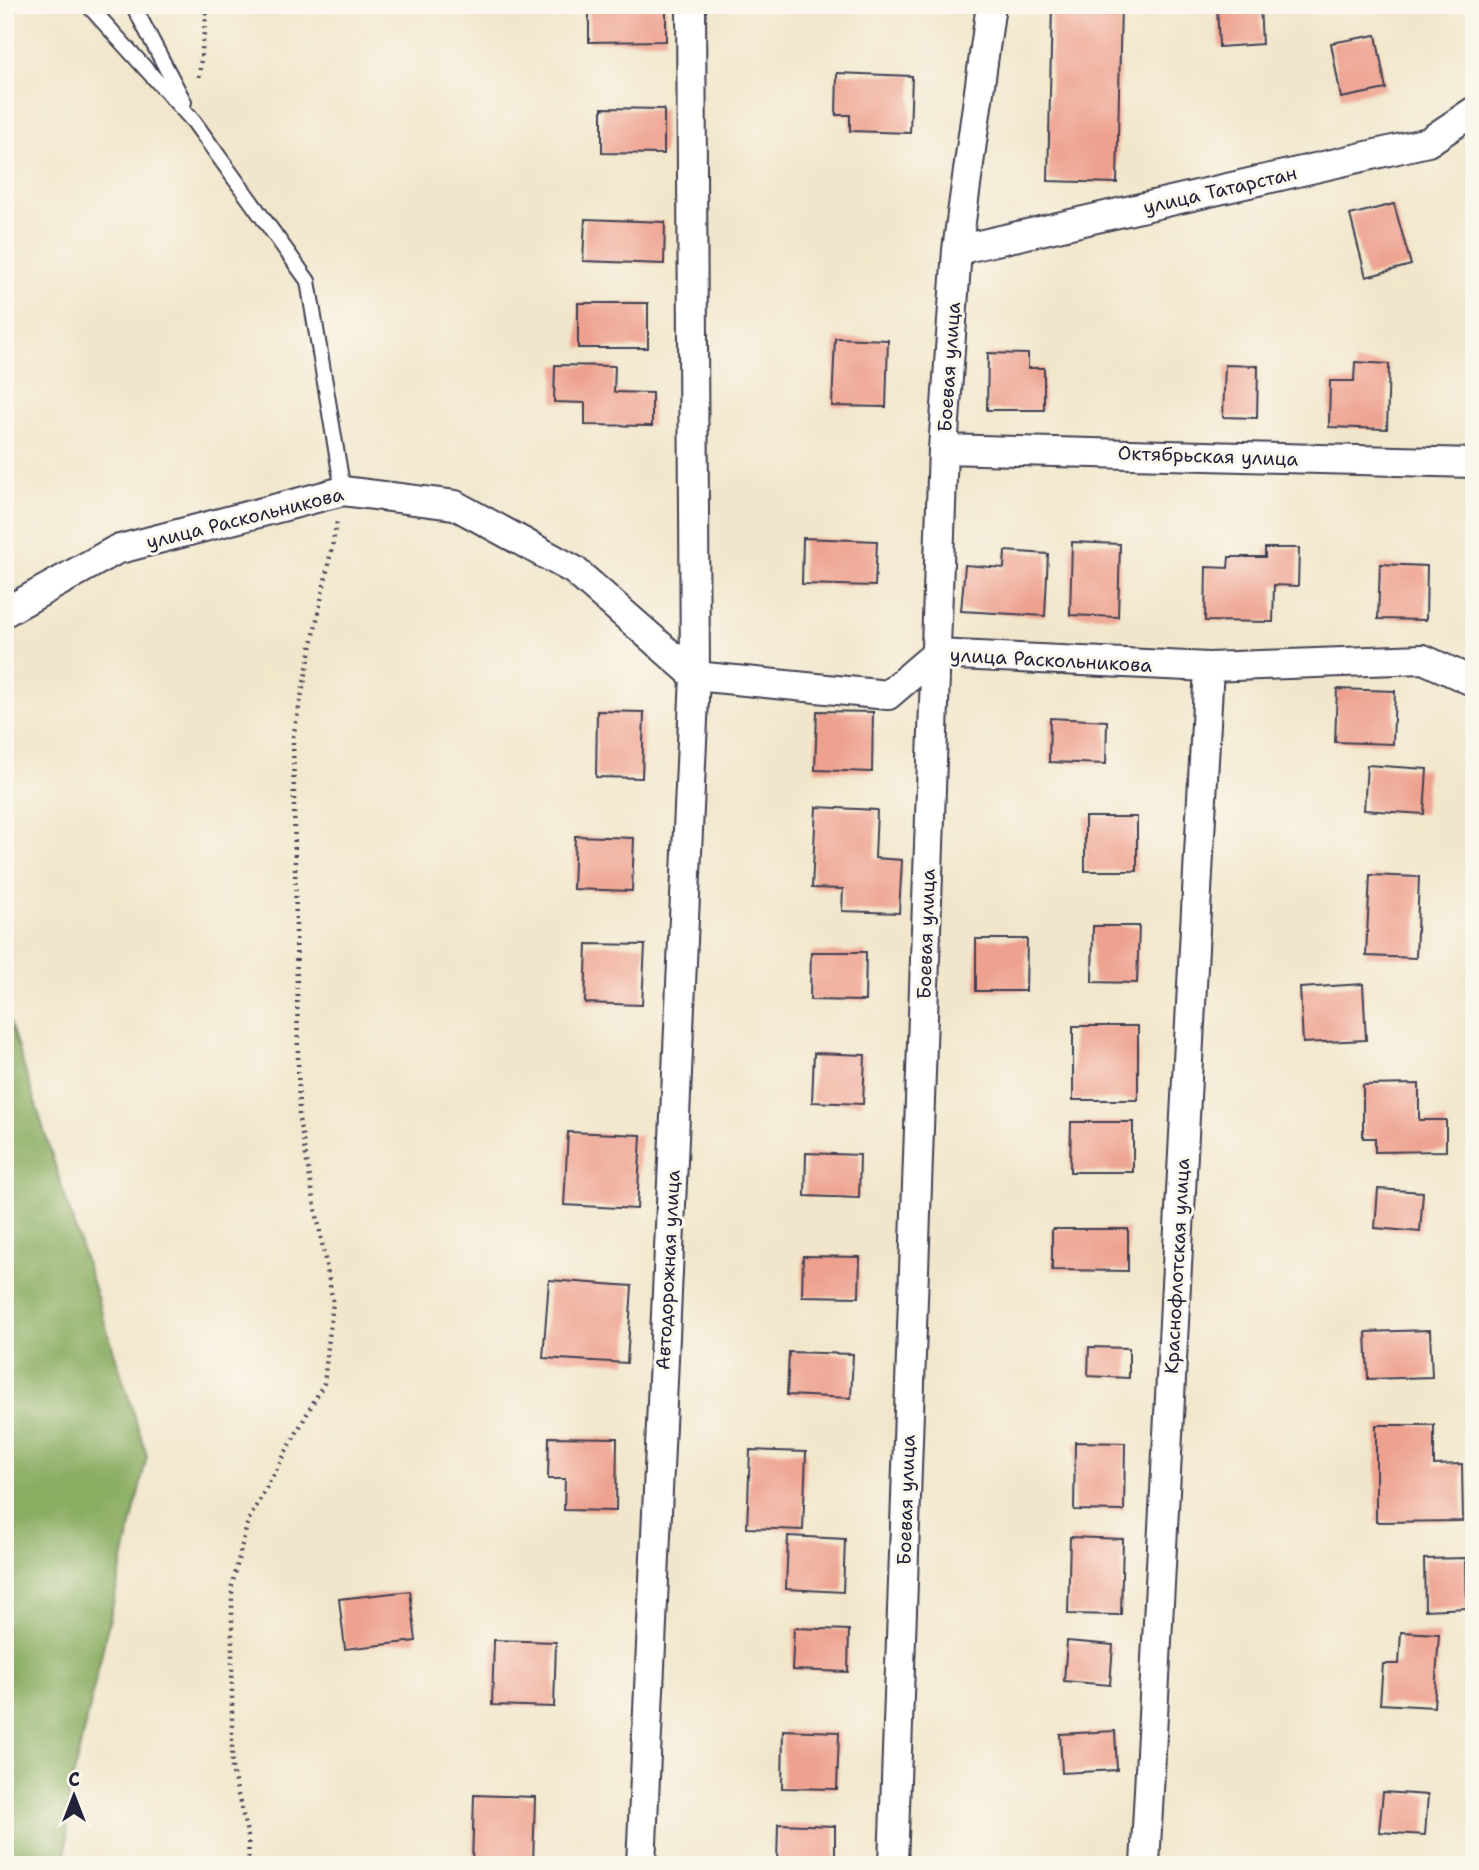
<svg xmlns="http://www.w3.org/2000/svg" width="1479" height="1870" font-family="'Shantell Sans',sans-serif">
<style>
.forest{fill:#8aad62;stroke:#56684e;stroke-width:2}
.building{fill:#eea18f}
.lines{fill:none;stroke-linecap:round;stroke-linejoin:round}
.lane-casing{stroke:#413f51;stroke-width:18}
.street-casing{stroke:#413f51;stroke-width:32}
.path{stroke:#413f51;stroke-width:4.5;stroke-dasharray:2 5;stroke-linecap:butt}
.lane{stroke:#fff;stroke-width:14}
.street{stroke:#fff;stroke-width:28}
.labels{text-anchor:middle;dominant-baseline:central;stroke-width:6;stroke-linejoin:round;paint-order:stroke}
.street-label{font-size:19px;fill:#22223b;stroke:#fbf7ec}
</style>
<rect width="100%" height="100%" fill="#fbf7ec"/>
<filter id="ink" filterUnits="userSpaceOnUse"><feTurbulence type="fractalNoise" baseFrequency=".0143" numOctaves="2"/><feDisplacementMap in="SourceGraphic" scale="14" xChannelSelector="R" yChannelSelector="G"/><feConvolveMatrix kernelMatrix="1 2 1 2 8 2 1 2 1" color-interpolation-filters="sRGB"/></filter>
<filter id="wash" filterUnits="userSpaceOnUse"><feTurbulence type="fractalNoise" baseFrequency=".00686" numOctaves="4" result="noise"/><feDisplacementMap in="SourceGraphic" scale="28" xChannelSelector="R" yChannelSelector="G"/><feGaussianBlur stdDeviation="1.57" result="paint"/><feColorMatrix in="noise" values="0 0 0 0 0 0 0 0 0 0 0 0 0 0 0 0 0 1.4 0 .05"/><feComposite in="paint" operator="in"/></filter>
<g filter="url(#wash)">
<rect width="100%" height="100%" fill="#f1e6cb"/>
<path class="forest" d="M5,1007L147,1456L69,1796L66,1865H5Z"/>
<g id="blocks">
<path class="building" d="M589,5H666V41L589,42Z
M1052,5H1121L1117,183L1048,181Z
M1217,5H1260L1262,44L1219,47Z
M1376,35L1386,89L1341,98L1331,43Z
M837,73L912,76L910,133L850,131V115H836Z
M602,108L664,109V154L602,153Z
M1394,204L1411,265L1366,277L1350,215Z
M585,219L665,222L664,264L583,261Z
M578,303H648V348H578Z
M835,338L888,340L886,407L832,406Z
M988,353L1028,354V368H1044V410H987Z
M1355,362L1389,364L1387,429L1329,427L1330,381H1354Z
M555,365L615,366L614,392L652,393V426L585,425V403L554,402Z
M1225,365L1258,366L1257,418L1223,417Z
M803,538L877,541L875,586L802,584Z
M1072,542L1120,544L1118,617L1070,615Z
M1265,548H1299L1298,586L1274,585L1273,622L1205,621L1206,567L1228,568L1229,557H1265Z
M1005,551L1048,554L1045,616L961,611L965,565L1004,568Z
M1380,564L1427,566L1426,620L1378,619Z
M1337,689L1395,691L1393,744L1335,742Z
M597,711L644,712L642,778L596,777Z
M817,711L873,712L872,772L815,770Z
M1050,718L1107,721L1106,764L1049,762Z
M1367,765L1427,769L1424,814L1364,810Z
M816,807L877,810L875,858L902,860L899,913L842,911L843,889L812,888Z
M1085,817H1137V871H1085Z
M575,836L634,838L632,891L573,889Z
M1370,875L1419,877L1416,958L1366,956Z
M1093,926H1139L1137,983L1092,982Z
M976,939H1027L1026,991H976Z
M587,944L645,945L642,1005L585,1003Z
M811,952H866L865,1001L810,1000Z
M1363,984L1366,1040L1303,1043L1300,988Z
M1073,1026H1138V1100H1073Z
M814,1053L865,1055L863,1104L812,1102Z
M1419,1084V1120H1446V1151L1375,1152V1138H1363V1085Z
M1071,1122H1133V1172H1070Z
M568,1132L641,1135L637,1209L564,1205Z
M806,1153L860,1155L859,1198L805,1196Z
M1378,1189L1423,1192L1420,1232L1375,1228Z
M1052,1229H1128V1271L1052,1270Z
M803,1256L860,1257L859,1297L802,1296Z
M549,1280L632,1286L627,1363L543,1358Z
M1430,1330L1432,1377L1368,1379L1366,1332Z
M1089,1347L1129,1348V1378L1088,1376Z
M789,1352L853,1354L851,1398L787,1395Z
M1376,1425H1434V1465L1462,1464L1463,1521L1376,1522Z
M549,1437L617,1438L616,1511L564,1510L565,1479H548Z
M1075,1442L1125,1443L1124,1511L1074,1510Z
M750,1450L806,1452L803,1530L747,1528Z
M788,1536L845,1539L843,1592L786,1589Z
M1070,1537L1123,1539L1121,1615L1068,1614Z
M1466,1558L1467,1608L1425,1610L1424,1559Z
M410,1591L416,1641L345,1649L339,1599Z
M794,1628L849,1630L848,1672L792,1670Z
M1401,1632L1439,1634L1434,1707L1380,1704L1383,1664H1399Z
M494,1640L556,1642L554,1707L492,1705Z
M1067,1641L1113,1645L1110,1685L1064,1681Z
M783,1730L839,1732L837,1789L782,1788Z
M1115,1731L1117,1770L1062,1773L1060,1734Z
M1383,1792L1428,1795L1425,1835L1379,1832Z
M474,1795L535,1797L533,1865H472Z
M778,1824L835,1826V1865H777Z"/>
</g>
</g>
<g filter="url(#ink)">
<use href="#blocks" fill-opacity="0" stroke="#413f51" stroke-width="2"/>
<g class="lines">
<defs>
<path id="lane" d="M88,5L194,122L308,281L343,491
M133,5L184,102"/>
<path id="street" d="M957,250L1428,142L1474,111
M943,449L1474,463
M5,612L116,550L343,491L455,505L574,570L695,676L888,695L936,654L1209,667L1423,659L1474,682
M641,1865L695,676L691,5
M893,1865L943,449L957,250L991,5
M1145,1865L1209,667"/>
</defs>
<use href="#lane" class="lane-casing"/>
<use href="#street" class="street-casing"/>
<path class="path" d="M199,77L207,5
M249,1865L248,1837L232,1769V1585L248,1521L324,1383L333,1302L299,1119L293,737L337,522"/>
<use href="#lane" class="lane"/>
<use href="#street" class="street"/>
</g>
</g>
<g class="labels">
<g class="street-label">
<text transform="translate(1220 190) rotate(-13)">улица Татарстан</text>
<text transform="translate(949 367) rotate(-86)">Боевая улица</text>
<text transform="translate(1208 456) rotate(2)">Октябрьская улица</text>
<text transform="translate(245 518) rotate(-14)">улица Раскольникова</text>
<text transform="translate(1051 660) rotate(3)">улица Раскольникова</text>
<text transform="translate(926 934) rotate(-88)">Боевая улица</text>
<text transform="translate(1177 1266) rotate(-87)">Краснофлотская улица</text>
<text transform="translate(668 1270) rotate(-87)">Автодорожная улица</text>
<text transform="translate(906 1500) rotate(-88)">Боевая улица</text>
</g>
</g>
<rect width="1479" height="1870" fill="none" stroke="#fbf7ec" stroke-width="28"/>
<g transform="translate(74 1796)" stroke="#fbf7ec" stroke-width="5" paint-order="stroke">
<path d="M0-5L12 26L0 18L-12 26Z" fill="#22223b"/>
<text y="-10" font-size="19" font-weight="bold" text-anchor="middle" fill="#22223b">С</text>
</g>
</svg>
